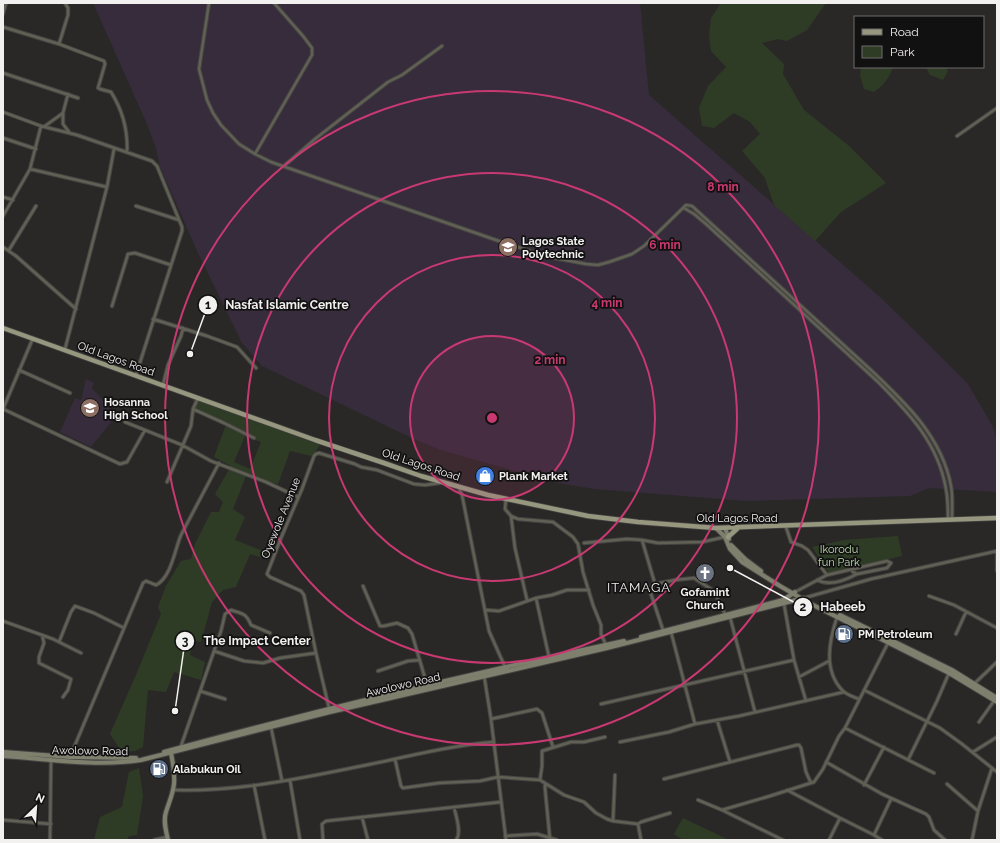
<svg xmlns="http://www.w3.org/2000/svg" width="1000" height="843" font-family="Raleway,sans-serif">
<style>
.education{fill:#362c3b}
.green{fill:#2e3c26;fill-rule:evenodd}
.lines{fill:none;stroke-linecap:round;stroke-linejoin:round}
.street-casing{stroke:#464443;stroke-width:4.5}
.secondary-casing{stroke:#464443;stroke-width:6}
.primary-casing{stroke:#464443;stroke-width:6}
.street{stroke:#606054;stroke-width:2.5}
.secondary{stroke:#7e7f6c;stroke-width:4}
.primary{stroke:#96977e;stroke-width:4.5}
.ring{fill:none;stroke:#c93971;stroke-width:2}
.labels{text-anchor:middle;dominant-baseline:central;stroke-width:3.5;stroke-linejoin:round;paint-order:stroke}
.poi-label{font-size:11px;font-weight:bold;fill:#f3f1f0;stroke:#121111;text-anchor:start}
.street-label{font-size:11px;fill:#f3f1f0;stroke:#121111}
.park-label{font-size:11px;fill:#beddae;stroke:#121111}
.quarter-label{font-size:13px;letter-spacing:1px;fill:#f3f1f0;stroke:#121111}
.centre{fill:#c93971;stroke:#121111;stroke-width:2}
.ring-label{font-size:12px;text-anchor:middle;font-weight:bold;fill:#c93971;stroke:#121111;stroke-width:3.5;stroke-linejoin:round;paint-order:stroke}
.leader{fill:none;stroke:#f3f1f0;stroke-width:1.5}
.callout-dot{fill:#f3f1f0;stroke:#121111;stroke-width:1.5}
.mark-label{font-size:12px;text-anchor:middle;font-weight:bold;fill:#111}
.callout-label{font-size:12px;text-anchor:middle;font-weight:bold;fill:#f3f1f0;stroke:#121111;stroke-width:3.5;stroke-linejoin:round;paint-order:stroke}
</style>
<rect width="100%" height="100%" fill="#2a2827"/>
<path class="education" d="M93,3H640L649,95L881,298L914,330L968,384L992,425L997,439V492L929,488L910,496L747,501L594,489L558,483L444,451L416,440L262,366L242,343L198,253L160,167L156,148L147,124Z
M86,379L94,383L92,388L116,416L91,447L60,432L75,398L81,400Z"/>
<path class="green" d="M721,3H826L807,30L787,41L778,39L762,43L784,64L783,74L804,110L848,145L886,183L841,212L815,241L774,205L765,178L742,151L760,134L750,122L734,113L714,128L702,126L699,108L708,86L726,67L711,51L709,35L711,18Z
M861,67H893C889,78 884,85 874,92L864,89L860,75Z
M926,67H945L948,71L943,80L930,75Z
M193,399L320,445L312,456L290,451L278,484L246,476L233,509L245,517L235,540L268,553L267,559L250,554L236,587L223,590L212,602L201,642L193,641L190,655L205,662L201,680L174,672L166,692L148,690L143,747L135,751L122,752L110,734L138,670L161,614L158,607L166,586L181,561L191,559L195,544L211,512H219L223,502L215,494L231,466L214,457L227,422L195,408ZM245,436L261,442L250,469L234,462Z
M898,536L902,556L829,573L812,547L844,540Z
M139,768L143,796L137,835L129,836L127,840H94L100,817L122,807L129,772Z
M683,818L729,840H683L674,834Z"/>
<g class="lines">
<defs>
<path id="street" d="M209,3L199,69L207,100L213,113L221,125L239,144L255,154L271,162L496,240L549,257L586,264L598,265L609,262L632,254L644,246L686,205L692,206L871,370C906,403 942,437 951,486C953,497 952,508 952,520
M3,14L6,3
M3,27L59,44L104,61L105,64L98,88L100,89L111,92C123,111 128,130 127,152
M59,44L68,15V8L65,3
M3,73L78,98
M3,112L41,126L77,135L152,161L157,166L182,227V231L136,375
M63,113V124L69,132
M45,126L63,113L68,94
M957,136L997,108
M3,138L36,149
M255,154L312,55V48L303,36L274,3
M284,166L315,139L388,82L402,75L442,46
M30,169L107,187
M3,197L13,200
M136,206L179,220
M684,208L694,214L706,224L877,381C909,413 938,443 946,489C948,499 948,510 948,520
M3,216L30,169L41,126
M3,247L16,256L76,309
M9,250L36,206
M112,306L128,254L135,253L171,265
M153,319L207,336L237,347L256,368
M33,338L3,409L120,464L127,462L145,430
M65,349L107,187L114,149
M19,370L70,393
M163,385L168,365L181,336L183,328
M193,409L224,423L254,438
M125,422L182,445L211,461L266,482L298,497
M167,482L191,426L193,409L198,398
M459,488L462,495L489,631L505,667
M506,499L505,509L511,516L518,519L553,522L573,537L578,544L583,572L593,605L601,625V634L606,645
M511,516L515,548L527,600
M786,527L791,542L802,546L808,550L827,575
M642,540L655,584
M584,543L627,539L642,540L658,543L702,542L725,537
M997,552V571
M817,580C830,587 846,580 857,574
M363,586L380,626H384L397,623L408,628L412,634L427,685
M795,592L827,575L887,561L891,563L887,568L857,574L853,572L851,569
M929,596L954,605L997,628
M536,598L549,657
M804,598L871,579L997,551
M784,604L794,660L806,701
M486,610L499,611L536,598L552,595L567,590H589
M730,617L755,712
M837,617C829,641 823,671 843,691C847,695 854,697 859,699
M3,621L53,639L81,653
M663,630L650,591V587L655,584L675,580L694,578L714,591L725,614
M671,632L695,724
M956,634L966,612
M42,635L44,643L39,657V663L71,679L68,690L63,697
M59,642L71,612L75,606L94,613L124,628
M214,651L244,661L263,663L280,658L316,653
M378,671L408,661L420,660
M484,675L491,719L506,840
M799,677L829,661
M975,683L997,662
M864,690L940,728L962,744L997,772
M200,691L225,699
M601,704L794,660
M329,708L316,653L304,595L301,591L270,577L267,574L281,538L302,489L314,456L316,454L319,453L355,464L361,467L377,470L414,484L425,485L440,483
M491,719L537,709L542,713L553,747
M717,720L730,762
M979,722L994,701
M271,727L282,781
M845,728L934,773
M620,742L669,732L695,724L739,716L844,692
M181,746L221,631L225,614L231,610C243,614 246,613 251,625L270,633
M973,752L997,737
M70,757L143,583L146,581L156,585C171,578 175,549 181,535L219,463
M395,759L401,786L403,788L439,783L480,781L498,777L540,780L564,795L584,802L596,813L607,819L613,821L638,824L641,822L670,813
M908,760L937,701L949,673
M826,762L882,794L926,814L929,817L934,830L945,840
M664,779L797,745H799L801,748L806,772L811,783
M290,780L300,840
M540,780L542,766V751L571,742H584L605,737
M545,783V788L550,840
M947,784L978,811
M254,785L265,840
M864,785L884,747
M174,790C243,792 312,776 381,762C418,754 455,745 494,742
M787,790L840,818L874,835L882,840
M698,800L722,810L783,840
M454,807C456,816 462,833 456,840
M722,810L770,796L814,782L823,769L839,736L845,728L888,643
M362,817L368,840
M3,820L51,824
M613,821L615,775
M638,824L641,840
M874,835L891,799
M505,836L537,834L557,840
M50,840L51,760
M154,840L167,837
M323,840L322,824L326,821L501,802
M829,840L840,818
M972,840L978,811L992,768"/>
<path id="secondary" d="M716,528L725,537L730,549L742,562L780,586L811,604L949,673L997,702
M725,528L729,539
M731,545L745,559L761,571
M840,615L952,670L997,698
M641,637L783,600L795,592
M3,752L70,757L136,758
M164,752C317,710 470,674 624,641
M3,756C48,759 96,767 141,760L330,712L607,648L804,598
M168,840C166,831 163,821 166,812C169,802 173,794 174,784C175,774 173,763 171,753"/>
<path id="primary" d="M3,328L315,440L384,463L421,476L488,495L588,516L638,522L716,528L997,518
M728,537L738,528"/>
</defs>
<use href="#street" class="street-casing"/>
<use href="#secondary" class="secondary-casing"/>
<use href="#primary" class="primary-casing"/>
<use href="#street" class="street"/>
<use href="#secondary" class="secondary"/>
<use href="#primary" class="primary"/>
</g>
<circle cx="492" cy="418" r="82" fill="#c93971" fill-opacity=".12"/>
<g class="ring">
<circle cx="492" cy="418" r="82"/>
<circle cx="492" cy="418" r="163"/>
<circle cx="492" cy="418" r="245"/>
<circle cx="492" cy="418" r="327"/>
</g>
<defs>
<symbol id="university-disc" viewBox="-11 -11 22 22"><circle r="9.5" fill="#8d6e63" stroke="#121111"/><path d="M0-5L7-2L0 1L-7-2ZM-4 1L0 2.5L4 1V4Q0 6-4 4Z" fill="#fff"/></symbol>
<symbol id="school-disc" viewBox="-11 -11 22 22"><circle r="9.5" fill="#8d6e63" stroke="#121111"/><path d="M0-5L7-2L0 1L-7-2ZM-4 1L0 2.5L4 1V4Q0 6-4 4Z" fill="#fff"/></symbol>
<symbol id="shop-disc" viewBox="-11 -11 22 22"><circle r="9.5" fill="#3f7fe0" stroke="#121111"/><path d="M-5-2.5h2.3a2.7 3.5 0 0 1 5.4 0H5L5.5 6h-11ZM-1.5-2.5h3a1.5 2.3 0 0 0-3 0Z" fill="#fff"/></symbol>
<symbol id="church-disc" viewBox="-11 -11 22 22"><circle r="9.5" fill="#6b7280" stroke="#121111"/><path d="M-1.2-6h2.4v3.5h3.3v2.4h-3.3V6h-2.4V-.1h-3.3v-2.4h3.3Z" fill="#fff"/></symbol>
<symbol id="fuel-disc" viewBox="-11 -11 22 22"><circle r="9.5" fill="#5c6f8a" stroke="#121111"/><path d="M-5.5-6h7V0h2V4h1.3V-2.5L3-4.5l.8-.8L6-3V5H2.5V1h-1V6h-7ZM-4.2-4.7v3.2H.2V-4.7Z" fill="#fff"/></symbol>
</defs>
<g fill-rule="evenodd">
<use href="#university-disc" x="497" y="236" width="22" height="22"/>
<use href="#school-disc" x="79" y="397" width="22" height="22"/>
<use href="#shop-disc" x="474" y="465" width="22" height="22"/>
<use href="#church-disc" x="694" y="562" width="22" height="22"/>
<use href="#fuel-disc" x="833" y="623" width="22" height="22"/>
<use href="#fuel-disc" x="148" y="758" width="22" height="22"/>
</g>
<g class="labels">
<g class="poi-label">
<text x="522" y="241">Lagos State<tspan x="522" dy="13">Polytechnic</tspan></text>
<text x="104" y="402">Hosanna<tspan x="104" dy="13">High School</tspan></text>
<text x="499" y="476">Plank Market</text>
<text x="705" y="592" text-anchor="middle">Gofamint<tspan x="705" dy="13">Church</tspan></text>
<text x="858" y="634">PM Petroleum</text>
<text x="173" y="769">Alabukun Oil</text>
</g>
<g class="street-label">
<text transform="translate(116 359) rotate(20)">Old Lagos Road</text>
<text transform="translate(421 465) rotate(18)">Old Lagos Road</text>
<text transform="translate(281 518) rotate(-68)">Oyewole Avenue</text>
<text x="737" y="518">Old Lagos Road</text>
<text transform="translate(403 685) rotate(-13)">Awolowo Road</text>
<text transform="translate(90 751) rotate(1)">Awolowo Road</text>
</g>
<g class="park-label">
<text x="839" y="549">Ikorodu<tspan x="839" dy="13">fun Park</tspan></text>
</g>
<g class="quarter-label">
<text x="639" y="587">ITAMAGA</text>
</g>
</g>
<circle cx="492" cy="418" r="6" class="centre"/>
<g class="ring-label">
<text x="723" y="191">8 min</text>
<text x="665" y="249">6 min</text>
<text x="607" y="307">4 min</text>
<text x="550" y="364">2 min</text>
</g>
<path class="leader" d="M190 354L208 305M730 568L803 607M175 711L185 641"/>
<g class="callout-dot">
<circle cx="190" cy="354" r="4"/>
<circle cx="730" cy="568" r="4"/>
<circle cx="175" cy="711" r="4"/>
<circle cx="208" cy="305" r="10"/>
<circle cx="803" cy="607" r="10"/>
<circle cx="185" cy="641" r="10"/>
</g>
<g class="mark-label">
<text x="208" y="309">1</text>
<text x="803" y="611">2</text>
<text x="185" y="645">3</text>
</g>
<g class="callout-label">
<text x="287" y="309">Nasfat Islamic Centre</text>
<text x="843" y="611">Habeeb</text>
<text x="257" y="645">The Impact Center</text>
</g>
<rect width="1000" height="843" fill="none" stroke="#f3f1f0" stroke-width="8"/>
<rect x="854" y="16" width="130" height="52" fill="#121111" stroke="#6c6b6a"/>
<rect x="862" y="29" width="20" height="6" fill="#96977e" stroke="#6c6b6a"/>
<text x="890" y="36" font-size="12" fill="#f3f1f0">Road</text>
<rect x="862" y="46" width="20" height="12" fill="#2e3c26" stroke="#6c6b6a"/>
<text x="890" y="56" font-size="12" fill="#f3f1f0">Park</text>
<g transform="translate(36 807) rotate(25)" stroke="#121111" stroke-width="3" paint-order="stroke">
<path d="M0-3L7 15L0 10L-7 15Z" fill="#f3f1f0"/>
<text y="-6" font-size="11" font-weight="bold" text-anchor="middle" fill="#f3f1f0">N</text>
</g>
</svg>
